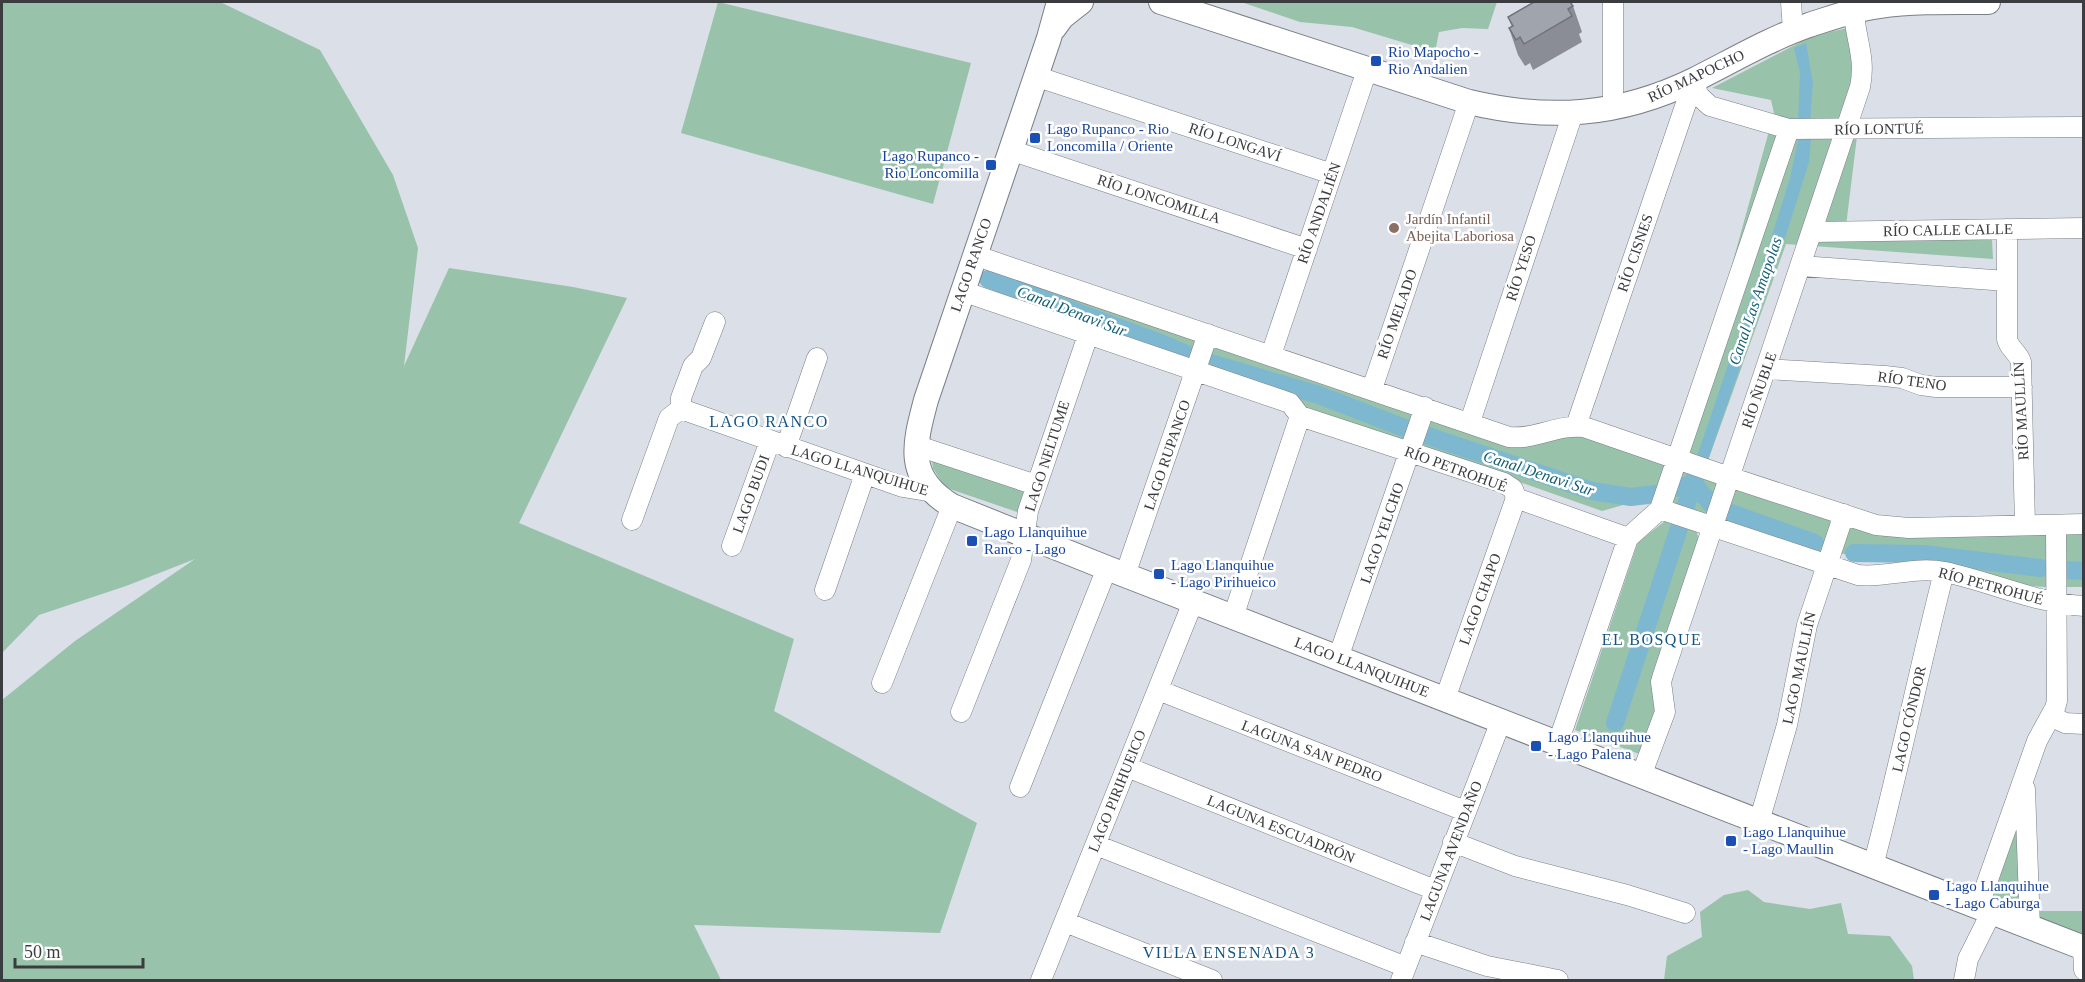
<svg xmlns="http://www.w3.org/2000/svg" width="2085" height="982" font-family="Georgia,serif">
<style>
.green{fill:#98c2aa}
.water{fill:#7eb8d0}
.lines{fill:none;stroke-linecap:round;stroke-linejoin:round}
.canal{stroke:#7eb8d0;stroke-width:18}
.minor-casing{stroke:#7a7f87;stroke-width:21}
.tertiary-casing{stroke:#7a7f87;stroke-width:26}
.minor{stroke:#fff;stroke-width:20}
.tertiary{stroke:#fff;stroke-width:24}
.wall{fill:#8a8d95}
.building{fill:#a0a4ad;stroke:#707379;stroke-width:1.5}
.transit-dot{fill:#1a4fb4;stroke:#fff;stroke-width:2}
.education-dot{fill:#8d6e63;stroke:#fff;stroke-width:2}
.labels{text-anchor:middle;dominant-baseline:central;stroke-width:5;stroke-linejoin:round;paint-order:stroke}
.transit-label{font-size:15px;fill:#164399;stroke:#fff;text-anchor:start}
.street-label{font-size:15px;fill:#3a3c3f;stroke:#fff}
.education-label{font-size:15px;fill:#785e54;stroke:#fff;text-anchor:start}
.water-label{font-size:16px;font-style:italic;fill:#156078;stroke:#fff}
.neighbourhood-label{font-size:16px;letter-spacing:1.5px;fill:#135483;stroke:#fff}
</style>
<rect width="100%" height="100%" fill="#dadfe8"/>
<path class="green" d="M2,2H220L320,50L393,175L418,248L404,366L449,268L573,287L627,298L519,523L794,639L774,711L977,823L940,933L694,925L721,980H2V700L75,641L195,559L126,586L39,615L2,653Z
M718,2L971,63L933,204L681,133Z
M1241,2H1497L1488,29L1462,28L1439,32L1435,52L1352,27L1300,22Z
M1852,27L1858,128L1846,226L1991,221L1993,259L1786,244L1702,477L1812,515L1886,526L2083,521V587H2045L2019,585L1926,557L1817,553L1630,491L1623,505L1602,511L991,296L1000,270L1516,443L1581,435L1678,460L1774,113L1771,100L1712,88L1812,36Z
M931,454L1027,487L1023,514L944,487L933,468Z
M1665,521L1696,529L1699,541L1654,684V726L1642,755L1575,730L1638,542Z
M2019,805L2024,917L1987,904Z
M1748,890L1764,902L1810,909L1841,903L1848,934L1890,936L1912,966L1914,980H1664L1667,956L1702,937L1700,912L1724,895Z
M2036,911H2083V942L2035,921Z"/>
<path class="water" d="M1806,43L1813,83L1810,123L1798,122L1800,73L1794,48Z
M1811,139L1809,162L1788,229L1707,463L1696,459L1770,242L1790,178L1798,140Z"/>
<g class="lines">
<path class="canal" d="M988,279L1163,344L1191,356
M1210,363L1319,395L1407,429
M1425,435L1592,491L1631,497L1656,494
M1677,488L1694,484L1711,504
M1685,509L1696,475
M1731,513L1815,543
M1854,553L1924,554L2040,568
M2066,570L2084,571
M1615,723L1680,525"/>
<defs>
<path id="minor" d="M1613,2V108
M1791,2L1793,31
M1035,76L1332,174
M1694,80L1698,95L1710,106L1789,129L2084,127
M1010,150L1307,249
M2007,229V339C2009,349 2018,352 2021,362L2025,525
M1813,232L2084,228
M974,255L1509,437C1534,440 1558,424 1584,427L1729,477L1876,525L1909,528L2084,524
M1801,266L2007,281
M962,291L1290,403L1300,416L1504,483L1513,489L1516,498L1628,538
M715,322L701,358L693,366L681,398V405L684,410L903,487L933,492
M1271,355L1367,70
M1767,369L1885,376L1902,378L1921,385L1936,387H2022
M1372,389L1469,102
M1470,422L1573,113
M1576,426L1694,80
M915,445L1036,485
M786,447L817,358
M1660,509L1858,575C1887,578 1915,566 1945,572C1992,582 2035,603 2084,606
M632,520L669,418L682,408
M732,546L770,441
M1125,575L1208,334
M825,590L865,474
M1233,617L1300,416
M1338,658L1425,407
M882,683L952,506
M1158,690L1465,811
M1445,699L1516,498
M961,712L1021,560L1028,511L1088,335
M2051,716L2065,723L2084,724
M1558,743L1628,538L1660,509L1789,129
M1127,767L1435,890
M1641,776L1665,712L1661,682L1663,675L1860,87C1867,54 1852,33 1854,2
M1020,787L1107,568
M2025,789L2030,928
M1759,822L1787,725L1807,625L1844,514
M1453,842L1515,866L1627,895L1685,913
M1096,845L1406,967
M1873,866C1899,768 1919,670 1944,572
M1978,908L2037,741L2055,708L2057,701L2056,525
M1065,922L1212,980
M1415,942L1487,966L1558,980
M2083,948L2084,970
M1041,980L1193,602
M1401,980L1501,721
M1964,980L1968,959L1991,913"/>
<path id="tertiary" d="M1059,2L1049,38L926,400C914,445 905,478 952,506L1107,568L2084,948
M1161,2L1469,102C1549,121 1620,116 1694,80C1732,61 1769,39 1809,25C1831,18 1855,9 1879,6C1915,1 1952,2 1988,2
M1054,28L1062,17L1081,2"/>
</defs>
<use href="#minor" class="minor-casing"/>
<use href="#tertiary" class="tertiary-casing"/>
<use href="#minor" class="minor"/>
<use href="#tertiary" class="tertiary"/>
</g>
<path class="wall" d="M1573,6L1582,32L1579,34L1582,42L1533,70L1530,63L1525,66L1518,55L1509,28L1512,27L1508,17Z"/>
<path class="building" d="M1534,2H1570L1573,6L1568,9L1572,16L1524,44L1520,37L1516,40L1509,28L1513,26L1508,17Z"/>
<g class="transit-dot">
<rect x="1370" y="55" width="12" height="12" rx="3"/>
<rect x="1029" y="132" width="12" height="12" rx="3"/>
<rect x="985" y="159" width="12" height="12" rx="3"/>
<rect x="966" y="535" width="12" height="12" rx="3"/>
<rect x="1153" y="568" width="12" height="12" rx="3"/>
<rect x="1530" y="740" width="12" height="12" rx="3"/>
<rect x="1725" y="835" width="12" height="12" rx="3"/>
<rect x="1928" y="889" width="12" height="12" rx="3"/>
</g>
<circle class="education-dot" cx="1394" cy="228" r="6"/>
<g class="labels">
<g class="transit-label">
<text x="1388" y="52">Rio Mapocho -<tspan x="1388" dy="17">Rio Andalien</tspan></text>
<text x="1047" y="129">Lago Rupanco - Rio<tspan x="1047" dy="17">Loncomilla / Oriente</tspan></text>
<text x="979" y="156" text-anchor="end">Lago Rupanco -<tspan x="979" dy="17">Rio Loncomilla</tspan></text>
<text x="984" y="532">Lago Llanquihue<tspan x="984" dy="17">Ranco - Lago</tspan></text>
<text x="1171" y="565">Lago Llanquihue<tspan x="1171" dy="17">- Lago Pirihueico</tspan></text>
<text x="1548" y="737">Lago Llanquihue<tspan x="1548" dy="17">- Lago Palena</tspan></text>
<text x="1743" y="832">Lago Llanquihue<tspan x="1743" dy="17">- Lago Maullin</tspan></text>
<text x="1946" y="886">Lago Llanquihue<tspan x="1946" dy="17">- Lago Caburga</tspan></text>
</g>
<g class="street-label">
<text transform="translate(1696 76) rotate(-25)">RÍO MAPOCHO</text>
<text transform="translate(1879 129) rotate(-1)">RÍO LONTUÉ</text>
<text transform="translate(1235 142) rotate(18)">RÍO LONGAVÍ</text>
<text transform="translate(1159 199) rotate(18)">RÍO LONCOMILLA</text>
<text transform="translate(1319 213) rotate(-71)">RÍO ANDALIÉN</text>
<text transform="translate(1948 230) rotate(-1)">RÍO CALLE CALLE</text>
<text transform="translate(1635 253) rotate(-71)">RÍO CISNES</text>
<text transform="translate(971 265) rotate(-71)">LAGO RANCO</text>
<text transform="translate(1521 268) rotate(-72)">RÍO YESO</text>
<text transform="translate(1397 314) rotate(-71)">RÍO MELADO</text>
<text transform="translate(1912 381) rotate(8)">RÍO TENO</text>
<text transform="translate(1759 390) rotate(-71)">RÍO ÑUBLE</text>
<text transform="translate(2021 411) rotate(-93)">RÍO MAULLÍN</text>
<text transform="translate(1167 455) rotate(-71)">LAGO RUPANCO</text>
<text transform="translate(1047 456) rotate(-72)">LAGO NELTUME</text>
<text transform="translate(1456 469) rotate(20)">RÍO PETROHUÉ</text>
<text transform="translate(860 470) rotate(17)">LAGO LLANQUIHUE</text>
<text transform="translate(751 494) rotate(-70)">LAGO BUDI</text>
<text transform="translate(1382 533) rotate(-71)">LAGO YELCHO</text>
<text transform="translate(1991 586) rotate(15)">RÍO PETROHUÉ</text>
<text transform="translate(1480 599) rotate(-70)">LAGO CHAPO</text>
<text transform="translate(1362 667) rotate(21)">LAGO LLANQUIHUE</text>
<text transform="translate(1799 668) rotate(-78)">LAGO MAULLÍN</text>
<text transform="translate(1909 719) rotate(-77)">LAGO CÓNDOR</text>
<text transform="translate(1312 751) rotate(21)">LAGUNA SAN PEDRO</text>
<text transform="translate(1117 791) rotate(-68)">LAGO PIRIHUEICO</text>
<text transform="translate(1281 829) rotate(22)">LAGUNA ESCUADRÓN</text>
<text transform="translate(1451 851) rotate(-69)">LAGUNA AVENDAÑO</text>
</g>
<g class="education-label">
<text x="1406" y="219">Jardín Infantil<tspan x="1406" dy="17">Abejita Laboriosa</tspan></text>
</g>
<g class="water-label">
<text transform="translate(1755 301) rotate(-71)">Canal Las Amapolas</text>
<text transform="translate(1072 311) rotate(21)">Canal Denavi Sur</text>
<text transform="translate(1539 473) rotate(18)">Canal Denavi Sur</text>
</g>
<g class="neighbourhood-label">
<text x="769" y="421">LAGO RANCO</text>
<text x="1652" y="639">EL BOSQUE</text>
<text x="1229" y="952">VILLA ENSENADA 3</text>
</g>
</g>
<rect width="2085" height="982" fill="none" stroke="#3a3c3f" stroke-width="6"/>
<path d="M15 958v9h128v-9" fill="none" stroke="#3a3c3f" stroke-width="3"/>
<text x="24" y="958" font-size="18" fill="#3a3c3f" stroke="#ffffff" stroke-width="4.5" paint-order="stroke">50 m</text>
</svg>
